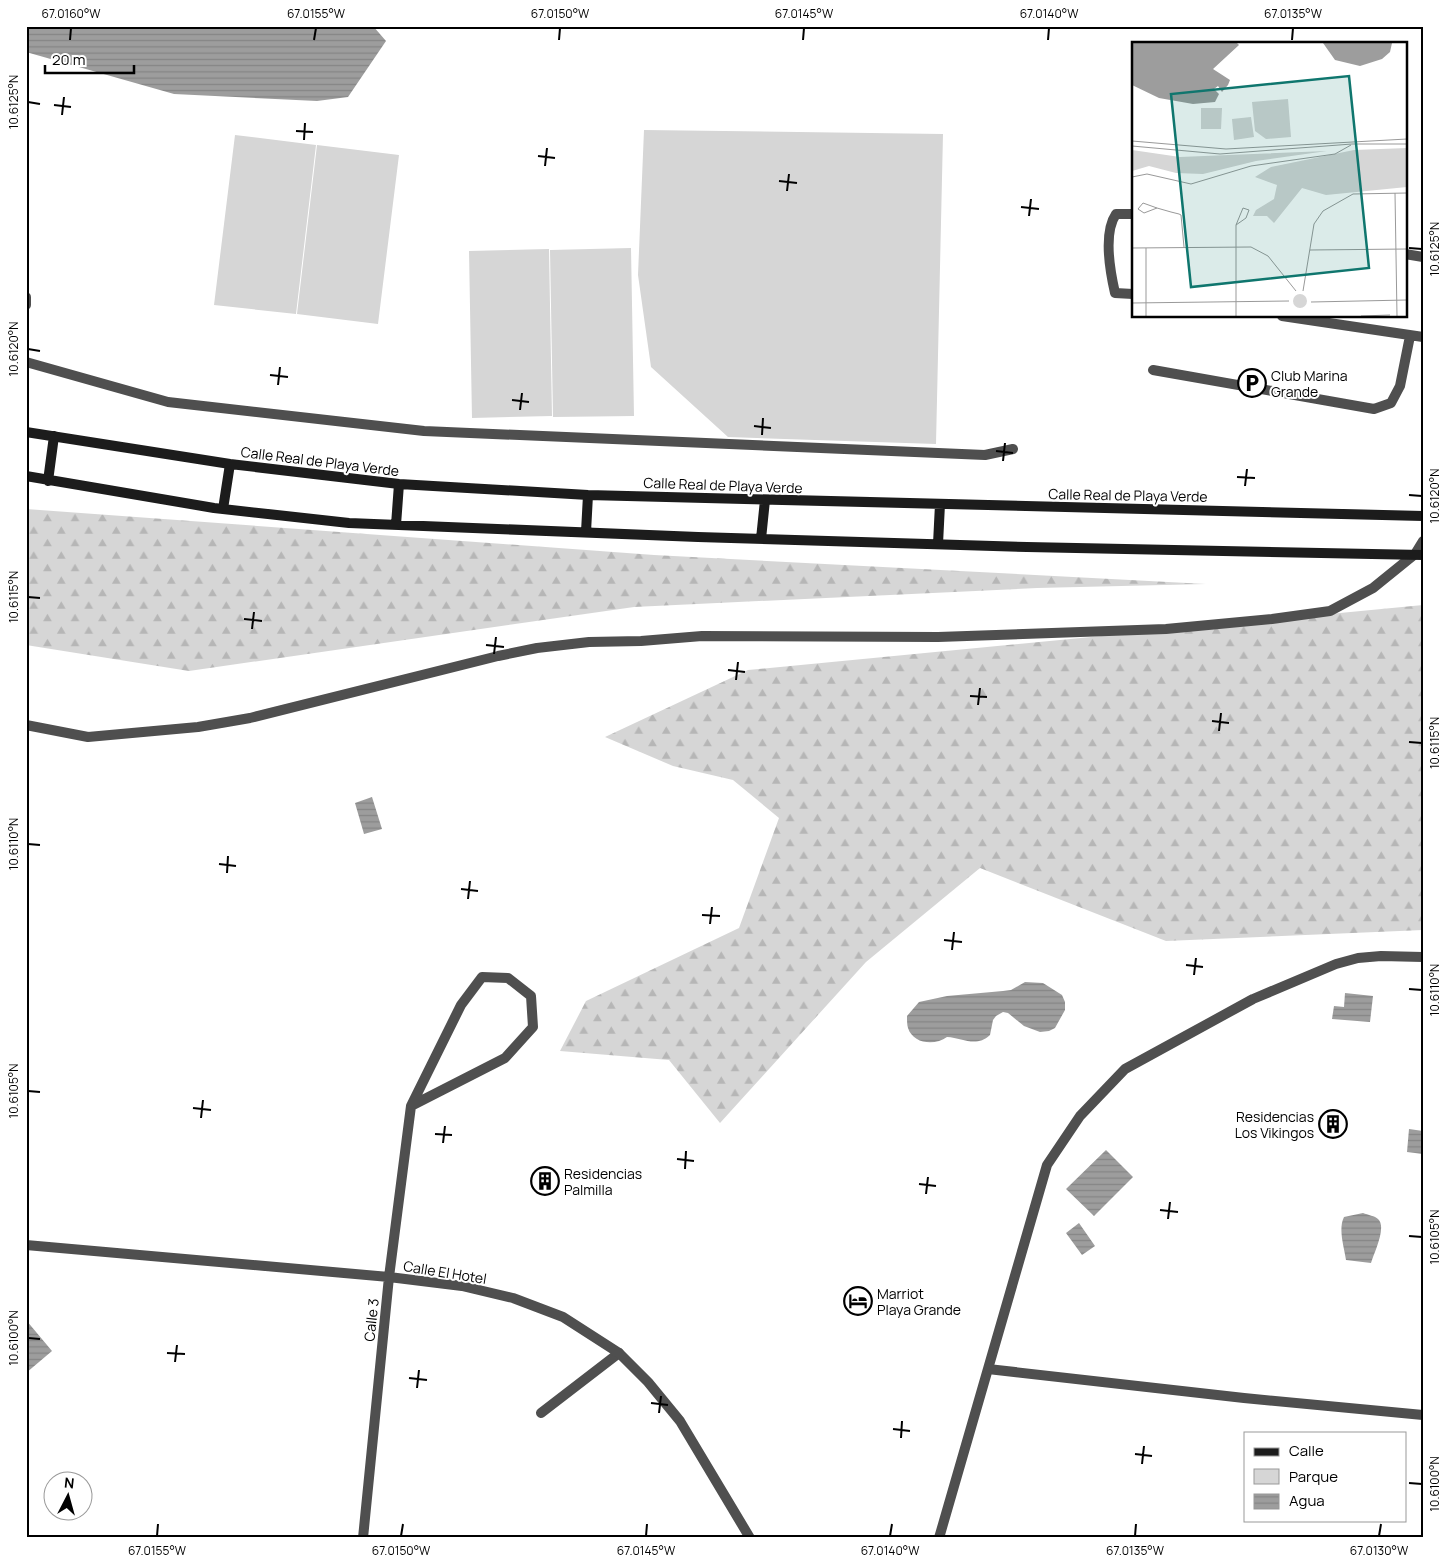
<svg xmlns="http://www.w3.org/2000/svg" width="1449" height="1564" font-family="Manrope,sans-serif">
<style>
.green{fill:#d6d6d6}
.forest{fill:url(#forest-firs)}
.water{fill:url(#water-rules)}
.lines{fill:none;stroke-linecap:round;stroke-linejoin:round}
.lane{stroke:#4f4f4f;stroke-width:10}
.street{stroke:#4f4f4f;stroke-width:10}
.secondary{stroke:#1c1c1c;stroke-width:10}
.ticks{fill:none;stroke:#000;stroke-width:2}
.labels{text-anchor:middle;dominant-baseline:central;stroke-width:4;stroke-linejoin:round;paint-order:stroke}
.poi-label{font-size:14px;fill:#000;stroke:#fff;text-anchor:start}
.street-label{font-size:14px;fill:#000;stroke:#fff}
.inset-road{fill:none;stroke:#999;stroke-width:1}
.view{fill:#0f766e;fill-opacity:0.15;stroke:#0f766e;stroke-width:2.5}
.inset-edge{fill:none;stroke:#000;stroke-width:2.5}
.neatline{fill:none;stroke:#000;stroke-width:2}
.ticks-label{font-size:12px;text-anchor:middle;fill:#000}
</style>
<defs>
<pattern id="forest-firs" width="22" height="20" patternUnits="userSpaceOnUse" patternTransform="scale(1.25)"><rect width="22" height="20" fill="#d6d6d6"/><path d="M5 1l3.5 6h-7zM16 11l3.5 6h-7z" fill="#b6b6b6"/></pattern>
<pattern id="water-rules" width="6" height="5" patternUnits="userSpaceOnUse" patternTransform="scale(1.25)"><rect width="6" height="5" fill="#9d9d9d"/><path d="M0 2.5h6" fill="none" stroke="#858585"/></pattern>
</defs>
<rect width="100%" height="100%" fill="#fff"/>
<path class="green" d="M644,130L943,134L936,444L728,437L651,367L638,275Z
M235,135L316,145L296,314L214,305Z
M317,145L399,155L378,324L297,314Z
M631,248L634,416L553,417L550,250Z
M549,249L552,416L472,418L469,251Z"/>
<path class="forest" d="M26,509L654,555L1206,584L1037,588L634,607L189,671L26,645Z
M1423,605V930L1166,941L980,868L866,962L720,1123L669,1060L560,1051L586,1001L739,928L779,818L733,780L673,766L605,737L748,670Z"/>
<path class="water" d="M26,26H373L386,41L348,97L317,101L174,94L26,52Z
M372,797L382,829L364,834L355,803Z
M1025,982L1043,983L1062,995L1065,1002V1010L1055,1028L1049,1031L1040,1032L1024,1026L1008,1013L1003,1012L996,1016L993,1020L990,1035C976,1048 963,1038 947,1037C935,1046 913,1044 908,1028C907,1025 907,1020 907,1016L919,1002L947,996L1003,991L1011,990Z
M1345,993L1373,996L1370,1022L1332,1019L1334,1006L1344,1007Z
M1409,1129L1423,1131V1154L1407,1152Z
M1106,1150L1133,1177L1094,1216L1066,1189Z
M1363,1213C1368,1215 1375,1216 1378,1219C1387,1227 1374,1253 1371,1263L1346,1260C1344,1247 1338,1229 1344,1217Z
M1079,1223L1095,1246L1082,1255L1066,1233Z
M26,1320L52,1351L26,1373Z"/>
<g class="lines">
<path class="lane" d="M1133,214H1116C1103,233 1110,271 1115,293L1133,294
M1405,254L1423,257
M26,297V305
M1282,316L1423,337
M26,362L168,402L424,431L985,455L1013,449
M1153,370L1374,409L1391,403L1400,386L1410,336
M541,1413L619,1353"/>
<path class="street" d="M26,725L88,737L198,727L250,718L498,656L537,648L589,642L641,641L702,636L938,637L1166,629L1272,619L1330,611L1373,588L1415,554L1423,541
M26,1245L389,1277L462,1286L513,1298L563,1317L619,1353L648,1382L680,1421L750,1538
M988,1369L1244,1398L1423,1415
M363,1538L389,1277L411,1106L461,1005L482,977L508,978L531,996L533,1027L505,1058L411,1106
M939,1538L1047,1165L1080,1116L1125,1069L1253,999L1336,964L1358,958L1381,956L1423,957"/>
<path class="secondary" d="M26,432L230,464L399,484L588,495L1423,516
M26,476L214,508L349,523L698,537L1027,547L1423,555
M48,481L54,436
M223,509L230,464
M396,525L399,484
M586,532L588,495
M761,539L765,500
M938,544L940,504"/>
</g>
<path class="ticks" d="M70,40L71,28M314,40L316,28M559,40L560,28M803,40L804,28M1048,40L1049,28M1292,40L1293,28M28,102L40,104M54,105L71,107M62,115L64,97M296,131L313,132M304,140L305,123M538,156L555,158M545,166L547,148M779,181L797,183M787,191L789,174M1021,207L1039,209M1029,216L1031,199M1409,248L1422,249M28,349L40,351M270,375L288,377M278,385L280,367M512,400L529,402M520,410L522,393M754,426L771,428M762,435L763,418M996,451L1013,453M1003,461L1005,443M1237,477L1255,478M1245,486L1247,469M1409,495L1422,496M28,597L40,598M244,619L262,621M252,629L254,612M486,645L504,647M494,654L496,637M728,670L745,672M736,680L738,662M970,696L987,697M978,705L980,688M1212,721L1229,723M1219,731L1221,713M1409,742L1422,743M28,844L40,845M219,864L236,866M227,873L228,856M461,889L478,891M468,899L470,881M702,915L720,916M710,924L712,907M944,940L962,942M952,950L954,932M1186,965L1203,967M1194,975L1196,958M1409,989L1422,990M28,1091L40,1092M193,1108L211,1110M201,1118L203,1100M435,1134L452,1135M443,1143L445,1126M677,1159L694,1161M685,1169L686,1151M919,1184L936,1186M926,1194L928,1177M1160,1210L1178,1212M1168,1219L1170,1202M1409,1236L1422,1237M28,1338L40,1339M167,1353L185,1354M175,1362L177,1345M409,1378L427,1380M417,1388L419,1370M651,1403L668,1405M659,1413L661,1396M893,1429L910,1431M901,1438L902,1421M1135,1454L1152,1456M1142,1464L1144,1446M1409,1483L1422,1484M157,1536L158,1524M401,1536L403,1524M646,1536L647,1524M890,1536L892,1524M1135,1536L1136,1524M1379,1536L1381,1524"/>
<defs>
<symbol id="parking-ring" viewBox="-11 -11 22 22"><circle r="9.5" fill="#fff" stroke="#000" stroke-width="1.5"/><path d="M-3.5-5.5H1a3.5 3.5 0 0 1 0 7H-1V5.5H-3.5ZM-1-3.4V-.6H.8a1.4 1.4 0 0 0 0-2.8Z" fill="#000"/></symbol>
<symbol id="building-ring" viewBox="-11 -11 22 22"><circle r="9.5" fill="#fff" stroke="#000" stroke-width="1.5"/><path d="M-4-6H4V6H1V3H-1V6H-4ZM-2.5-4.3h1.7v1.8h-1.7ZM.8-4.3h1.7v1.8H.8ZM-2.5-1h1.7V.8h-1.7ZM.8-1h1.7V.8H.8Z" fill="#000"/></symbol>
<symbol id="hotel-ring" viewBox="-11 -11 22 22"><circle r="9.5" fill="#fff" stroke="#000" stroke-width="1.5"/><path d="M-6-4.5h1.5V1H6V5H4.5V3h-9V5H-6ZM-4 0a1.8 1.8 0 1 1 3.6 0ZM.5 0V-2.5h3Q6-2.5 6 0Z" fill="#000"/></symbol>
</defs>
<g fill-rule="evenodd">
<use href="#parking-ring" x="1236" y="367" width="32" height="32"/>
<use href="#building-ring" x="1317" y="1108" width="32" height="32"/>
<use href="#building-ring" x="529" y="1165" width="32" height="32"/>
<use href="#hotel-ring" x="842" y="1285" width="32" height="32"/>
</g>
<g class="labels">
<g class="poi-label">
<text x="1271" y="375">Club Marina<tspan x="1271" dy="16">Grande</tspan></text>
<text x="1314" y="1116" text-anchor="end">Residencias<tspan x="1314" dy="16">Los Vikingos</tspan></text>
<text x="564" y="1173">Residencias<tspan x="564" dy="16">Palmilla</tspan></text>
<text x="877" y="1293">Marriot<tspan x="877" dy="16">Playa Grande</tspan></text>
</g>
<g class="street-label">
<text transform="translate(320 461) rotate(7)">Calle Real de Playa Verde</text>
<text transform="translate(723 485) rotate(2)">Calle Real de Playa Verde</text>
<text transform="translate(1128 495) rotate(1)">Calle Real de Playa Verde</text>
<text transform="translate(445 1272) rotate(9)">Calle El Hotel</text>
<text transform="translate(371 1320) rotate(-84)">Calle 3</text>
</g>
</g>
<g transform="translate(1132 42)">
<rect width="275" height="275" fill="#fff"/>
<path d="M156,57L159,95L134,97L123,89L120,60ZM69,66H90L89,87H69ZM119,75L122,95L102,98L100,77ZM161 259a7 7 0 1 1 14 0a7 7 0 1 1-14 0Z" fill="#d6d6d6"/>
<path d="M275,106V145L194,153L170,146L142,181L135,174H121L124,168L142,157L145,143L123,135L139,125L222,108ZM0,108L48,115L195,109L124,119L71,132L44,131L17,124L0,129Z" fill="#d6d6d6"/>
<path d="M0,1H105L107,3L81,27L98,38L96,43L90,50L86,44L82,47L87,52L83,60L61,62L27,56L0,43ZM191,1H260L258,10L250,17L228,24L203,18Z" fill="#9d9d9d"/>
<path class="inset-road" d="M0,99L94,107L275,97M0,104L88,112L220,102H275M0,135L15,132L59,142L119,124L203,112L219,103M263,151L265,274M25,166L12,171L6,167L11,161L25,166L39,170L47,172L49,173L52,205M104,183L114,176L117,168L111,166L104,183V274M0,206L119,205L136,214L164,249M14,206V274M178,208L275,207M171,249L182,182L191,169L221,152L275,151M179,260L275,258M0,261L157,259M229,274L258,273"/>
<path class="view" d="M217,34L237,226L59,245L39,52Z"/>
<rect width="275" height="275" class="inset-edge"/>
</g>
<rect width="1449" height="1564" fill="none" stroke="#ffffff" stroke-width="55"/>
<rect x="1244" y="1432" width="162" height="90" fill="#ffffff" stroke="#999999"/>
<rect x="1254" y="1448" width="25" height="8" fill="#1c1c1c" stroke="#999999"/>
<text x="1289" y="1456" font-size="15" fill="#000000">Calle</text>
<rect x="1254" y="1469" width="25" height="15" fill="#d6d6d6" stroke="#999999"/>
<text x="1289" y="1482" font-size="15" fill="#000000">Parque</text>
<rect x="1254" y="1494" width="25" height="15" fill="url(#water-rules)" stroke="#999999"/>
<text x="1289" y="1506" font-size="15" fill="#000000">Agua</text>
<g transform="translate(68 1496) rotate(6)"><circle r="24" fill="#ffffff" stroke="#999999"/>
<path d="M0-4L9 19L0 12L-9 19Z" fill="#000000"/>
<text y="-8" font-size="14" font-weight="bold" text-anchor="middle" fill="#000000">N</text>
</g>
<path d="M45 65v8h89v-8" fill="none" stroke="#000000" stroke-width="2.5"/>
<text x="52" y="65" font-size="15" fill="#000000" stroke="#ffffff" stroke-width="4" paint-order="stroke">20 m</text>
<rect x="28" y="28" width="1394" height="1508" class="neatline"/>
<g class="ticks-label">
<text x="71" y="18">67.0160°W</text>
<text x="316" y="18">67.0155°W</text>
<text x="560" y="18">67.0150°W</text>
<text x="804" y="18">67.0145°W</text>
<text x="1049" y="18">67.0140°W</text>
<text x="1293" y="18">67.0135°W</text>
<text transform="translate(14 102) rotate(-90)" y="4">10.6125°N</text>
<text transform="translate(1435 249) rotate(-90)" y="4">10.6125°N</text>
<text transform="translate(14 349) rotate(-90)" y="4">10.6120°N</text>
<text transform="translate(1435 496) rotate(-90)" y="4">10.6120°N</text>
<text transform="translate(14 597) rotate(-90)" y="4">10.6115°N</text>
<text transform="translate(1435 743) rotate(-90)" y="4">10.6115°N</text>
<text transform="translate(14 844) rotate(-90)" y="4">10.6110°N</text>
<text transform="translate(1435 990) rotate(-90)" y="4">10.6110°N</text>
<text transform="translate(14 1091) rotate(-90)" y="4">10.6105°N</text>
<text transform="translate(1435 1237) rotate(-90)" y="4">10.6105°N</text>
<text transform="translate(14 1338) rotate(-90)" y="4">10.6100°N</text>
<text transform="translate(1435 1484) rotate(-90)" y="4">10.6100°N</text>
<text x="157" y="1555">67.0155°W</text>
<text x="401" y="1555">67.0150°W</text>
<text x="646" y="1555">67.0145°W</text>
<text x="890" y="1555">67.0140°W</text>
<text x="1135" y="1555">67.0135°W</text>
<text x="1379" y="1555">67.0130°W</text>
</g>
</svg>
